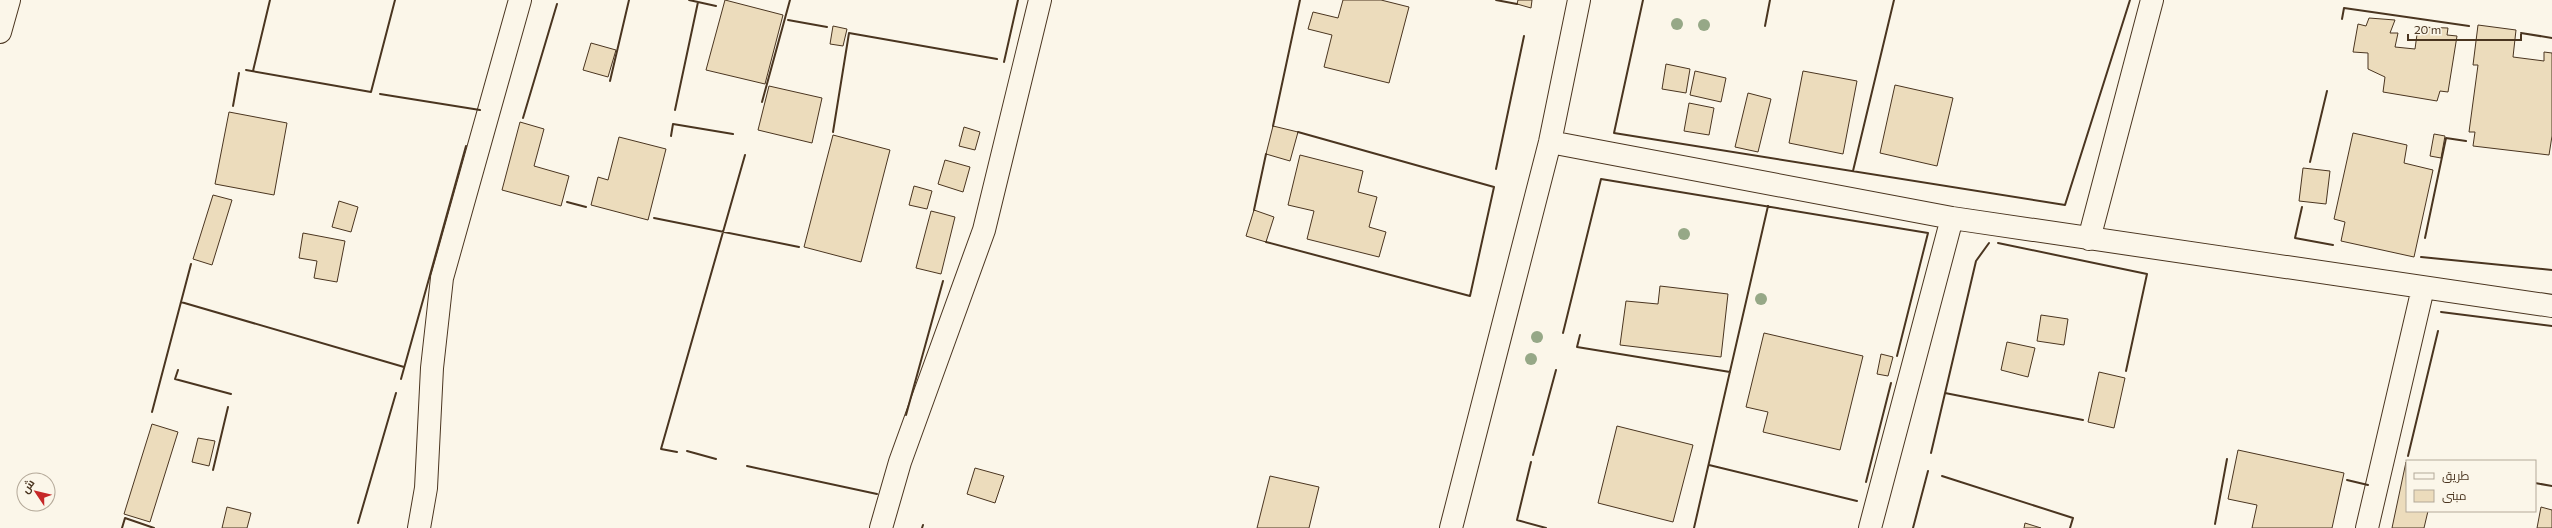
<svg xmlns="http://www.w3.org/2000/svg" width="2552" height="528" font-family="Commissioner,Cairo,sans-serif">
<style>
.building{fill:#ecdcbc;stroke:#4a3520}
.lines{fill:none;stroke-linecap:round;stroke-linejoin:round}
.minor-casing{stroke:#4a3520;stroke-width:24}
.minor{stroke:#fbf6e9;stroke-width:22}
.wall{stroke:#4a3520;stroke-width:2}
.tree{fill:#96a887}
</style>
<rect width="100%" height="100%" fill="#fbf6e9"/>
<path class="building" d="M725,0L783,15L765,84L706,70Z
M1343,0H1381L1409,7L1389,83L1324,67L1332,35L1308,29L1313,12L1338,18Z
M1518,0H1532L1531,8L1517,4Z
M2369,18L2395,20L2390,33H2398L2395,47L2415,49L2418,27L2448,28L2447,35L2457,36L2448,92L2440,91L2437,101L2383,92L2385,77L2368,69V53L2353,52L2358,24L2366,26Z
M2478,25L2516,30L2513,57L2544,61V52L2552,53V136L2549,155L2473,146L2475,132H2469L2478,65H2473Z
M833,26L847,29L843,46L830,44Z
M591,43L616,50L608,77L583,70Z
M1666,64L1690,69L1686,93L1662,89Z
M1695,71L1726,78L1721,102L1690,95Z
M1803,71L1857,81L1843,154L1789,143Z
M1895,85L1953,98L1937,166L1880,153Z
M769,86L822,98L812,143L758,130Z
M1748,93L1771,99L1758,152L1735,147Z
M1689,103L1714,108L1709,135L1684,131Z
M229,112L287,123L274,195L215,184Z
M520,122L544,129L534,166L569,176L561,206L502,190Z
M1273,126L1298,132L1290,161L1266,154Z
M964,127L980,132L975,150L959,146Z
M2353,133L2407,145L2404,163L2433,170L2414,257L2341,241L2345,222L2334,219Z
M2434,134L2445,136L2441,158L2430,156Z
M833,135L890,150L861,262L804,247Z
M619,137L666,149L648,220L591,205L598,177L608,180Z
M1300,155L1363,171L1358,192L1377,197L1369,227L1386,232L1379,257L1307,239L1314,211L1288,205Z
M945,160L970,167L963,192L938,184Z
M2303,168L2330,171L2326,204L2299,201Z
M914,186L932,191L927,209L909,205Z
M213,195L232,200L212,265L193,259Z
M339,201L358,207L351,232L332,227Z
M1254,210L1274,217L1266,242L1246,236Z
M931,211L955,217L941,274L916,268Z
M303,233L345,241L337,282L314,278L317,261L299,258Z
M1660,286L1728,294L1721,357L1620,345L1626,301L1658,304Z
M2041,315L2068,319L2064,345L2037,341Z
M1764,333L1863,356L1840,450L1763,432L1768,412L1746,407Z
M2007,342L2035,348L2028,377L2001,370Z
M1881,354L1893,357L1888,376L1877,374Z
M2099,372L2125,378L2114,428L2088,422Z
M152,424L178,432L150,522L124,514Z
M1617,426L1693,445L1673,522L1598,503Z
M198,438L215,441L209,466L192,462Z
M2238,450L2344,473L2332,528H2252L2257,505L2228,499Z
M2406,462L2407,511H2428L2424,528H2392Z
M975,468L1004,476L995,503L967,494Z
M1270,476L1319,487L1309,528H1257Z
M227,507L251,513L247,528H222Z
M2541,507L2552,510V528H2537Z
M2025,523L2041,528H2024Z"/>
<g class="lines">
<defs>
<path id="minor" d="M0,32L9,0
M1550,142L1952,218L2552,306
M2089,239L2152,0
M419,528L426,488L432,368L442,278L520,0
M881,528L900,462L984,230L1040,0
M1451,528L1550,142L1579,0
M1870,528L1952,218
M2367,528L2423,288"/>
</defs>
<use href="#minor" class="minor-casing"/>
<use href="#minor" class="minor"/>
<path class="wall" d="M689,0L716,6
M1496,0L1517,4
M1643,0L1614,133L2065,205L2130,0
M2342,19L2344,8L2469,26
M788,20L827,27
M1765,26L1770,0
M2521,33L2552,38
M1004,62L1018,0
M246,70L371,92L395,0
M253,71L270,0
M610,81L629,0
M380,94L480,110
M762,102L790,0
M233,106L239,73
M675,110L698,2
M523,118L557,4
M1273,126L1300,0
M833,132L849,33L997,59
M671,136L673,124L733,134
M2310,162L2327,91
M1496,169L1524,36
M1853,171L1894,0
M567,202L586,207
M2302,207L2295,238L2333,245
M1254,210L1266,154
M654,218L799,247
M2425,238L2446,138L2466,141
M1266,242L1470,296L1494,187L1298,132
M1998,243L2147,274L2126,371
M2421,257L2552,270
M181,302L404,367
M2441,312L2552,326
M1563,333L1601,179L1928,233L1897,356
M1580,335L1577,347L1730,372
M178,370L175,379L231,394
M401,379L466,146
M1945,393L2083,420
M152,412L191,264
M906,415L943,281
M687,451L716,459
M677,452L661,449L745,155
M1931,453L1976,261L1989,243
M1533,455L1556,370
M2408,456L2438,331
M1531,462L1517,520L1546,528
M1709,465L1857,501
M747,466L877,494
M213,470L228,407
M1942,476L2073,518L2070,528
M2347,480L2368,485
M1866,482L1891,383
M2535,483L2552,486
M358,523L396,393
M2215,524L2227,459
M122,528L125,518L154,528
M922,528L923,525
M1694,528L1768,206
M1913,528L1928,471"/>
</g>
<g class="tree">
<circle cx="1677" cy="24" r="6"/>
<circle cx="1704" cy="25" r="6"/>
<circle cx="1684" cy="234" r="6"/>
<circle cx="1761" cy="299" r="6"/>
<circle cx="1537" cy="337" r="6"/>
<circle cx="1531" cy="359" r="6"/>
</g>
<rect x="2406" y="460" width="130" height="52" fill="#fbf6e9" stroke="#b4a999"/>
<rect x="2414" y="473" width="20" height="6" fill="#fbf6e9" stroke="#b4a999"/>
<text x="2442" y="480" font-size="12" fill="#4a3520">طريق</text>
<rect x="2414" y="490" width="20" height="12" fill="#ecdcbc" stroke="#b4a999"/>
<text x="2442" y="500" font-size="12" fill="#4a3520">مبنى</text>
<g transform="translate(36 492) rotate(305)"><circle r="19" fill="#fbf6e9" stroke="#b4a999"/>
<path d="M0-3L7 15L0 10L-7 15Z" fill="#c62828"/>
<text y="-6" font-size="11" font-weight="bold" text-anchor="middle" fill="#4a3520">ش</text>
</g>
<path d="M2408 34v6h113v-6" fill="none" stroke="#4a3520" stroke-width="2"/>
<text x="2414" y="34" font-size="12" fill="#4a3520" stroke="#fbf6e9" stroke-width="3" paint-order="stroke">20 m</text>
</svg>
